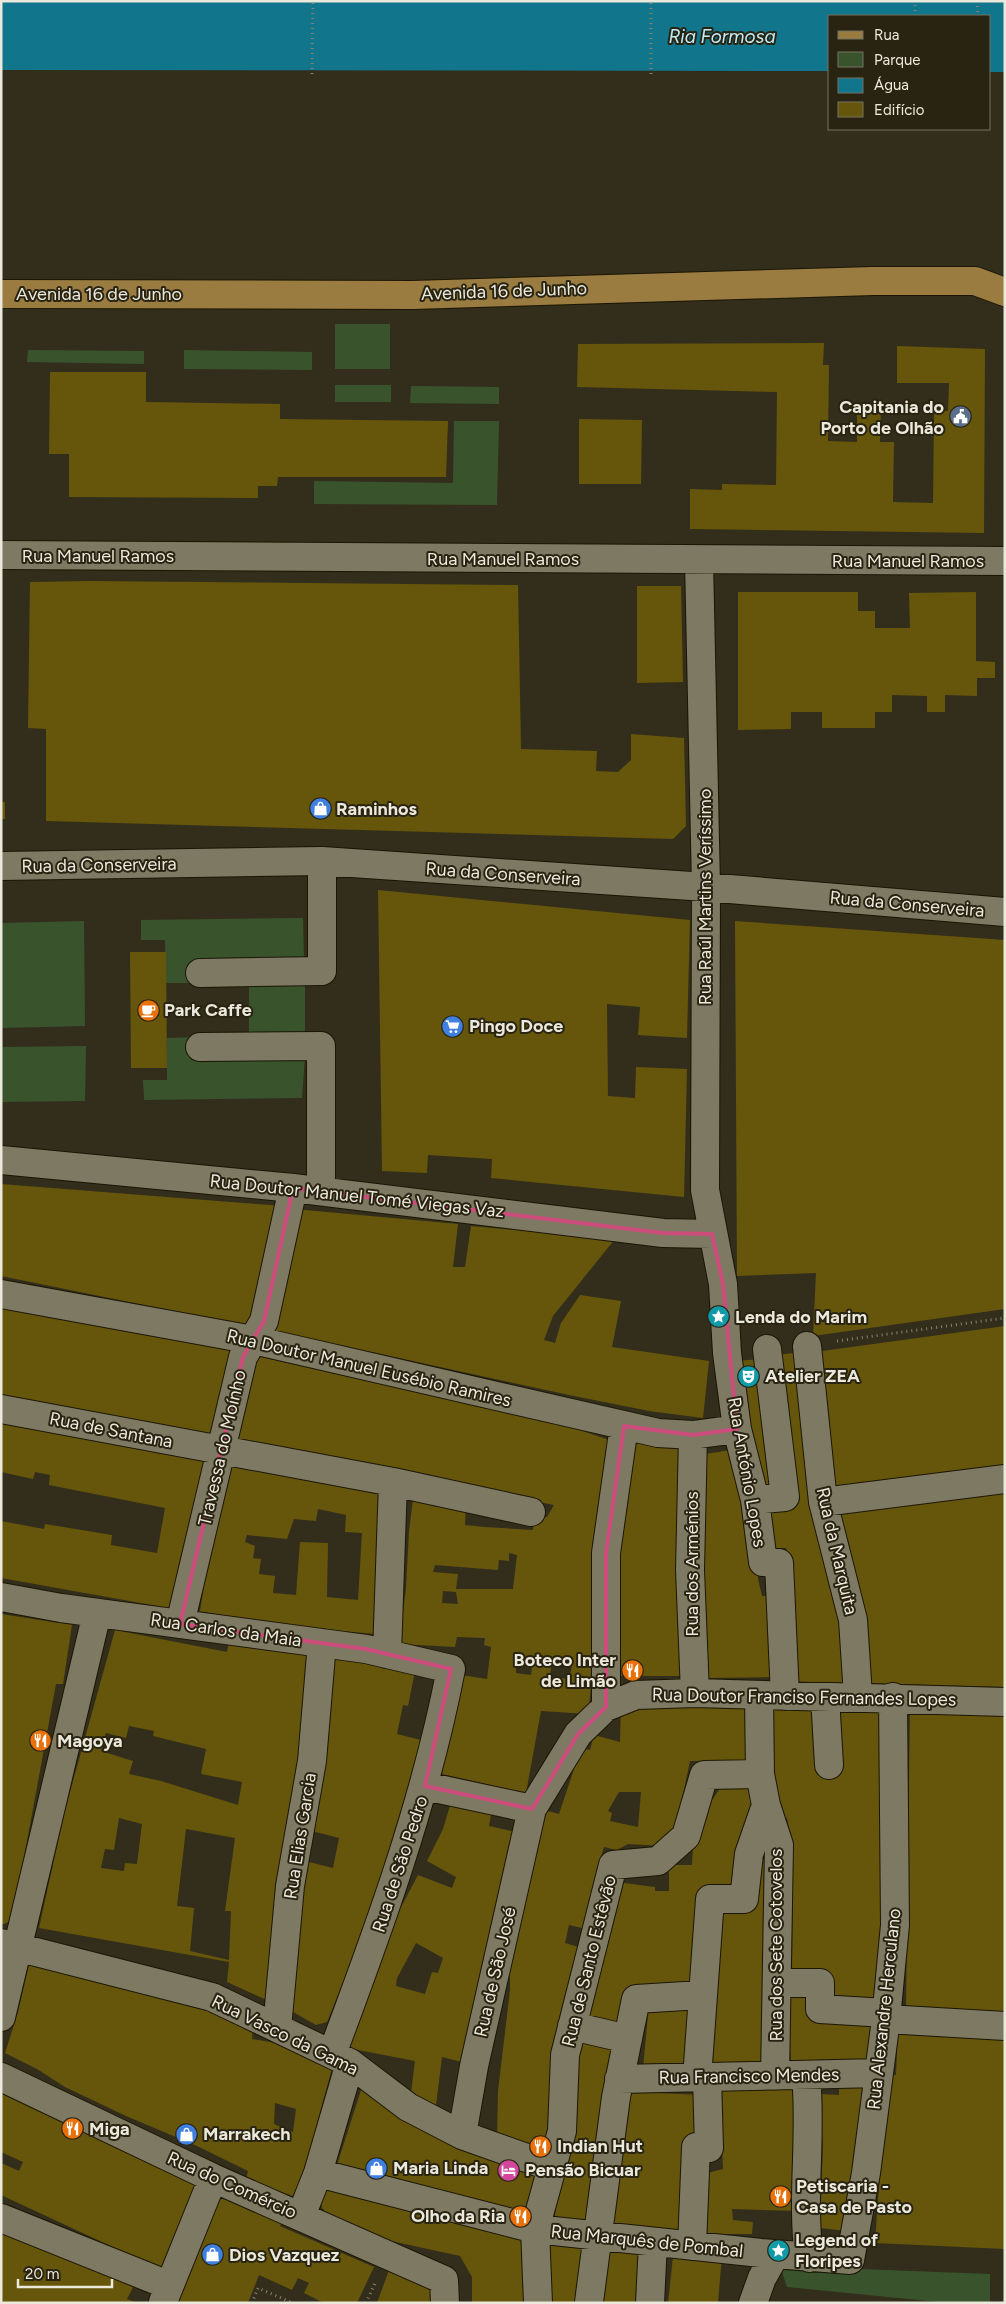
<svg xmlns="http://www.w3.org/2000/svg" width="1006" height="2304" font-family="Figtree,sans-serif">
<style>
.green{fill:#39542d}
.water{fill:#11758b}
.building{fill:#66560b;fill-rule:evenodd}
.lines{fill:none;stroke-linecap:round;stroke-linejoin:round}
.minor-casing{stroke:#1b1604;stroke-width:30}
.major-casing{stroke:#1b1604;stroke-width:30}
.path{stroke:#858171;stroke-width:3;stroke-dasharray:1 4;stroke-linecap:butt}
.minor{stroke:#7e7963;stroke-width:28}
.major{stroke:#9a7b40;stroke-width:28}
.marked{fill:none;stroke:#cc4c7b;stroke-width:4;stroke-linejoin:round}
.labels{text-anchor:middle;dominant-baseline:central;stroke-width:4;stroke-linejoin:round;paint-order:stroke}
.street-label{font-size:18px;fill:#ebe8dc;stroke:#292411}
.poi-label{font-size:18px;font-weight:bold;fill:#ebe8dc;stroke:#292411;text-anchor:start}
.water-label{font-size:19px;font-style:italic;fill:#c0ebf8;stroke:#292411}
</style>
<rect width="100%" height="100%" fill="#332e1b"/>
<path class="green" d="M335,324H390V369H335Z
M28,350L144,351V364L27,362Z
M184,350L312,352V370L184,369Z
M335,385H391V402H335Z
M411,386L499,387V404L410,403Z
M454,421H499L497,505L314,504V481L453,483Z
M303,918L304,961L200,983H166L165,940H141V920Z
M84,921L85,1026L1,1028V923Z
M249,983H305V1035H249Z
M200,1037L305,1055L302,1098L144,1100L143,1080H167V1038Z
M86,1046L85,1101L1,1102V1047Z
M780,2266L990,2274V2303H949L787,2287Z"/>
<path class="water" d="M1,1H1005V72H990V16H830V71L1,70Z"/>
<path class="building" d="M824,343L823,365H829L828,441L857,442V408H881L880,442H894L893,502L933,503L934,411H948L949,383H897V346L985,349L984,533L690,529V489L722,490V484L776,485L777,392L577,387L578,344Z
M50,372H146V402L280,404V419L448,421L446,477H278L277,486H258V498L69,497V454H49Z
M579,419L642,420L641,484H579Z
M89,581L518,585L521,749L597,751L596,771L618,772L631,760V734L684,738L686,826L673,839L46,821V729L28,728L30,582Z
M637,586H681L683,682L637,683Z
M738,592H858V611H875V628H910L909,593L976,592V661L995,662V678H977V696L945,695V712H927V696L892,695V712H875V728H822V712H791V729L738,730Z
M1,802H5V819H1Z
M378,890L690,920L687,1038L638,1035L640,1007L607,1004L608,1096L635,1098L636,1067L687,1069L684,1197L491,1178L492,1159L428,1155L427,1173L382,1171Z
M735,921L1005,940V1309L813,1336L816,1273L737,1276Z
M130,952H166L167,1068H131Z
M1,1184L283,1206L257,1328L1,1276Z
M294,1209L458,1224L453,1267H465L471,1226L615,1239L553,1316L544,1340L555,1343L561,1323L580,1295L621,1301L612,1347L709,1361L703,1418L649,1411L569,1395L270,1330Z
M1,1308L239,1350L216,1439L53,1407L1,1394Z
M1005,1326V1474L828,1496L815,1352Z
M802,1352L837,1570L848,1684L792,1681L791,1587H795L786,1548H764L761,1506L782,1504L777,1355Z
M252,1355L565,1425L612,1441L597,1635L588,1714L541,1711L526,1793L442,1774L461,1675L487,1679L491,1647L484,1645L485,1638L457,1637L455,1647L399,1644L406,1588L409,1531L414,1492L466,1504L465,1525L485,1527L533,1530L534,1516L547,1517L554,1505L234,1442ZM509,1553L517,1555L513,1589H456L458,1574L433,1572L435,1565L498,1570L499,1560L509,1561ZM443,1591L456,1592L458,1604L442,1603ZM516,1658L533,1659L531,1675L516,1673ZM552,1659L572,1661L570,1679L550,1677Z
M760,1359L778,1491L758,1492L737,1361Z
M1,1416L210,1459L180,1610L1,1578V1521L44,1529L45,1524L112,1535L111,1545L157,1553L165,1508L49,1485L50,1475L35,1472L33,1479L1,1472Z
M629,1438L687,1448L685,1676H620L619,1539Z
M737,1449L756,1551L758,1579L762,1596H774L776,1677L704,1678L699,1455Z
M230,1457L387,1487L377,1634L269,1625L200,1611L213,1530ZM318,1509L346,1515L345,1532L362,1533L358,1600L327,1597L328,1543L300,1542L296,1595L273,1593L275,1576L259,1574L261,1559L253,1558L255,1546L245,1542L247,1535L287,1539L294,1519L316,1521Z
M1005,1489V1687L862,1683L829,1506Z
M1,1614L72,1625L63,1684H56L13,1917L10,1921L4,1924H1Z
M115,1630L227,1652L230,1636L314,1653L271,2002L227,1982L229,1962L39,1928L65,1810ZM129,1726L154,1731L153,1736L206,1749L201,1774L242,1782L238,1805L161,1781L129,1774L133,1761L101,1751L106,1733L126,1738ZM119,1818L142,1824L137,1864L125,1863L124,1871L101,1868L105,1849L114,1850ZM186,1829L235,1838L225,1911H231L229,1960L190,1951L194,1908L177,1906Z
M328,1658L415,1671L408,1706L403,1705L397,1734L425,1741L392,1861L327,2022L316,2025L286,2008L301,1899L309,1862L333,1868L339,1838L312,1831Z
M621,1702L752,1705L754,1761H690L682,1799L680,1830L663,1846L628,1844L617,1850L604,1847L600,1860L606,1863L590,1930L569,1925L565,1943L582,1948L547,2158L497,2138L498,2091L510,1990V1956L544,1810L559,1814L581,1748L590,1750L594,1735L620,1742ZM619,1792H641L638,1827L610,1821L612,1813L608,1811Z
M773,1704L888,1707L886,1933H880V2002H826L792,1972L793,1854L787,1818L778,1819L772,1757Z
M910,1705L1005,1710V2015L906,2009Z
M725,1781H755L739,1889L703,1891L695,1990L654,1989L625,2029L588,2021L616,1882L655,1887V1891H669V1865H692L693,1844L702,1815Z
M452,1799L492,1809L489,1826L516,1832L466,2063L442,2057L436,2105L411,2093L415,2061L353,2049L349,2045L383,1941L418,1875L452,1888L456,1877L427,1861L443,1829ZM416,1943L443,1958L438,1973L432,1972L425,1994L396,1986L397,1978Z
M758,1852L774,1853L765,2066L711,2067L719,1909L755,1910Z
M29,1965L208,2001L253,2025L252,2039L282,2044L334,2061L316,2127L323,2129L301,2199L246,2179L248,2171L197,2146L126,2116L65,2087L37,2069L5,2053L18,2012ZM275,2103L296,2109L293,2132L274,2124Z
M787,1989L876,2017L875,2064L791,2062Z
M695,2002L690,2071L643,2068L649,2005Z
M898,2027L1005,2038V2249L875,2243L887,2075H896Z
M581,2034L620,2042L593,2226L554,2222Z
M798,2080V2211L732,2209L733,2220L753,2222L752,2234H704V2174L723,2169L719,2083Z
M839,2081H866L847,2231L820,2228L823,2144L818,2094L839,2095Z
M625,2083L658,2085L656,2093L703,2095L687,2231L610,2227Z
M1,2084L200,2180L160,2269L1,2195V2163L19,2171L23,2162L1,2152Z
M362,2087L532,2170L536,2180L522,2215L400,2179L337,2165Z
M327,2181L528,2236L532,2303H472V2277L460,2256L382,2239L329,2215L322,2208L321,2196Z
M220,2187L284,2217L280,2226L374,2267L357,2303H324L304,2293L309,2283L298,2278L292,2290L259,2275L248,2303H175Z
M1,2227L133,2287L127,2299L137,2303H1Z
M544,2237L586,2241L580,2303H547Z
M601,2245L646,2247L645,2303H597Z
M674,2248L722,2255L718,2303H668Z
M389,2270L431,2285L433,2303H377Z"/>
<g class="lines">
<defs>
<path id="minor" d="M1,555L1005,561
M699,560L706,887L705,1190L723,1284L727,1353L737,1429L755,1500L763,1562L779,1563L785,1696
M1,866L322,861L706,887L1005,912
M200,973L322,971V861
M200,1047L321,1046V1191
M1,1160L293,1188L663,1233L712,1234
M1,1294L253,1340L658,1433L693,1435L737,1429
M807,1346L823,1502L853,1620L858,1696
M1,1409L393,1482L531,1512
M693,1435L690,1570L695,1693
M755,1500L785,1497L767,1349
M823,1502L1005,1479
M1,1597L61,1608L366,1649L451,1669C425,1803 380,1926 332,2054
M180,1624L243,1357L264,1321L293,1188
M387,1654L393,1482
M759,1697L760,1774L766,1805L779,1845L775,2076
M825,1697L829,1765
M606,1707V1553L624,1426
M425,1786L532,1809
M1,1943L212,1997L350,2063L408,2107L462,2135L552,2167
M777,1983H820V2009L886,2013
M1,2017L97,1613
M886,2019L1005,2026
M572,2026L628,2039
M277,2028L290,1886L312,1761L322,1643
M806,2075C812,2136 801,2197 809,2258
M1,2077L213,2178L444,2280L445,2303
M697,2078L710,1899H744L749,1854L766,1805
M619,2079L878,2073
M462,2135L474,2066L532,1809L578,1734L606,1707L636,1695L695,1693L1005,1702
M318,2173L535,2229L761,2253L850,2260L866,2173L886,2019L895,1925L893,1697
M301,2216L318,2173L350,2063
M1,2218L168,2285
M692,2246L696,2147L709,2148L707,2077
M163,2302L213,2178
M589,2302L616,2097L636,1999L701,1995
M538,2303L535,2229L562,2131L565,2055L613,1865L658,1861L686,1836L704,1775L760,1774
M650,2303L653,2242
M753,2303L762,2278L775,2255"/>
<path id="major" d="M1,294L413,295L873,281H975L1005,292"/>
</defs>
<use href="#minor" class="minor-casing"/>
<use href="#major" class="major-casing"/>
<path class="path" d="M977,1L978,16
M915,16V1
M312,74L313,1
M651,74V1
M837,1341L1005,1318
M252,2303L258,2288L293,2303
M366,2303L375,2283"/>
<use href="#minor" class="minor"/>
<use href="#major" class="major"/>
</g>
<path class="marked" d="M293,1188L663,1233L712,1234L723,1284L737,1429L693,1435L624,1426L606,1553V1707L578,1734L532,1809L425,1786L451,1669L366,1649L180,1624L243,1357L264,1321Z"/>
<defs>
<symbol id="civic-disc" viewBox="-11 -11 22 22"><circle r="9.5" fill="#5c6f8a" stroke="#292411"/><path d="M-.6-6.5H3V-4.5H.6V-3L4-1V1h2V6H-6V1h2V-1L-.6-3ZM-1.2 2.5V6h2.4V2.5Z" fill="#fff"/></symbol>
<symbol id="shop-disc" viewBox="-11 -11 22 22"><circle r="9.5" fill="#3f7fe0" stroke="#292411"/><path d="M-5-2.5h2.3a2.7 3.5 0 0 1 5.4 0H5L5.5 6h-11ZM-1.5-2.5h3a1.5 2.3 0 0 0-3 0Z" fill="#fff"/></symbol>
<symbol id="cafe-disc" viewBox="-11 -11 22 22"><circle r="9.5" fill="#e8710a" stroke="#292411"/><path d="M-5.5-4.5H6V0H3Q3 3.5 0 3.5H-2.5Q-5.5 3.5-5.5 0ZM3-3.2v2h1.7v-2ZM-6 4.5H4V6H-6Z" fill="#fff"/></symbol>
<symbol id="supermarket-disc" viewBox="-11 -11 22 22"><circle r="9.5" fill="#3f7fe0" stroke="#292411"/><path d="M-6-5.5h2.5l.6 2H6L4.5 2H-2.5L-4.4-4H-6ZM-1.5 3.2a1.3 1.3 0 1 0 .1 0ZM3 3.2a1.3 1.3 0 1 0 .1 0Z" fill="#fff"/></symbol>
<symbol id="sight-disc" viewBox="-11 -11 22 22"><circle r="9.5" fill="#0f9aa8" stroke="#292411"/><path d="M0-6L1.8-2.2L6-1.7L2.9 1.2L3.7 5.4L0 3.3L-3.7 5.4L-2.9 1.2L-6-1.7L-1.8-2.2Z" fill="#fff"/></symbol>
<symbol id="theatre-disc" viewBox="-11 -11 22 22"><circle r="9.5" fill="#0f9aa8" stroke="#292411"/><path d="M-5-5.5Q0-4 5-5.5V0Q5 5 0 6Q-5 5-5 0ZM-3.3-2.5H-1v1.5H-3.3ZM1-2.5H3.3v1.5H1ZM-2.8 1Q0 5.5 2.8 1Z" fill="#fff"/></symbol>
<symbol id="restaurant-disc" viewBox="-11 -11 22 22"><circle r="9.5" fill="#e8710a" stroke="#292411"/><path d="M-5-6h1v4h1v-4h1v4h1v-4h1v5L-1.5 .5V6h-2V.5L-5-1ZM5-6V6H3V1.5H1.5Q1.5-4 5-6Z" fill="#fff"/></symbol>
<symbol id="hotel-disc" viewBox="-11 -11 22 22"><circle r="9.5" fill="#d1479c" stroke="#292411"/><path d="M-6-4.5h1.5V1H6V5H4.5V3h-9V5H-6ZM-4 0a1.8 1.8 0 1 1 3.6 0ZM.5 0V-2.5h3Q6-2.5 6 0Z" fill="#fff"/></symbol>
</defs>
<g fill-rule="evenodd">
<use href="#civic-disc" x="948" y="404" width="25" height="25"/>
<use href="#shop-disc" x="308" y="796" width="25" height="25"/>
<use href="#cafe-disc" x="136" y="998" width="25" height="25"/>
<use href="#supermarket-disc" x="440" y="1014" width="25" height="25"/>
<use href="#sight-disc" x="706" y="1304" width="25" height="25"/>
<use href="#theatre-disc" x="736" y="1364" width="25" height="25"/>
<use href="#restaurant-disc" x="620" y="1658" width="25" height="25"/>
<use href="#restaurant-disc" x="28" y="1728" width="25" height="25"/>
<use href="#restaurant-disc" x="60" y="2116" width="25" height="25"/>
<use href="#shop-disc" x="174" y="2122" width="25" height="25"/>
<use href="#restaurant-disc" x="528" y="2134" width="25" height="25"/>
<use href="#shop-disc" x="364" y="2156" width="25" height="25"/>
<use href="#hotel-disc" x="496" y="2158" width="25" height="25"/>
<use href="#restaurant-disc" x="768" y="2184" width="25" height="25"/>
<use href="#restaurant-disc" x="508" y="2204" width="25" height="25"/>
<use href="#sight-disc" x="766" y="2238" width="25" height="25"/>
<use href="#shop-disc" x="200" y="2242" width="25" height="25"/>
</g>
<g class="labels">
<g class="street-label">
<text transform="translate(504 291) rotate(-2)">Avenida 16 de Junho</text>
<text x="99" y="294">Avenida 16 de Junho</text>
<text x="98" y="556">Rua Manuel Ramos</text>
<text x="503" y="559">Rua Manuel Ramos</text>
<text x="908" y="561">Rua Manuel Ramos</text>
<text transform="translate(99 865) rotate(-1)">Rua da Conserveira</text>
<text transform="translate(503 874) rotate(4)">Rua da Conserveira</text>
<text transform="translate(705 897) rotate(-90)">Rua Raúl Martins Veríssimo</text>
<text transform="translate(907 904) rotate(5)">Rua da Conserveira</text>
<text transform="translate(357 1196) rotate(6)">Rua Doutor Manuel Tomé Viegas Vaz</text>
<text transform="translate(369 1368) rotate(13)">Rua Doutor Manuel Eusébio Ramires</text>
<text transform="translate(111 1430) rotate(11)">Rua de Santana</text>
<text transform="translate(222 1448) rotate(-77)">Travessa do Moínho</text>
<text transform="translate(747 1472) rotate(80)">Rua António Lopes</text>
<text transform="translate(837 1551) rotate(77)">Rua da Marquita</text>
<text transform="translate(692 1564) rotate(-90)">Rua dos Arménios</text>
<text transform="translate(226 1630) rotate(8)">Rua Carlos da Maia</text>
<text transform="translate(804 1697) rotate(1)">Rua Doutor Franciso Fernandes Lopes</text>
<text transform="translate(300 1836) rotate(-81)">Rua Elias Garcia</text>
<text transform="translate(400 1864) rotate(-72)">Rua de São Pedro</text>
<text transform="translate(776 1945) rotate(-90)">Rua dos Sete Cotovelos</text>
<text transform="translate(589 1961) rotate(-76)">Rua de Santo Estêvão</text>
<text transform="translate(495 1972) rotate(-77)">Rua de São José</text>
<text transform="translate(884 2009) rotate(-84)">Rua Alexandre Herculano</text>
<text transform="translate(285 2035) rotate(26)">Rua Vasco da Gama</text>
<text transform="translate(749 2076) rotate(-1)">Rua Francisco Mendes</text>
<text transform="translate(232 2185) rotate(24)">Rua do Comércio</text>
<text transform="translate(647 2241) rotate(6)">Rua Marquês de Pombal</text>
</g>
<g class="poi-label">
<text x="944" y="407" text-anchor="end">Capitania do<tspan x="944" dy="21">Porto de Olhão</tspan></text>
<text x="336" y="809">Raminhos</text>
<text x="164" y="1010">Park Caffe</text>
<text x="469" y="1026">Pingo Doce</text>
<text x="735" y="1317">Lenda do Marim</text>
<text x="765" y="1376">Atelier ZEA</text>
<text x="616" y="1660" text-anchor="end">Boteco Inter<tspan x="616" dy="21">de Limão</tspan></text>
<text x="57" y="1741">Magoya</text>
<text x="89" y="2129">Miga</text>
<text x="203" y="2134">Marrakech</text>
<text x="557" y="2146">Indian Hut</text>
<text x="393" y="2168">Maria Linda</text>
<text x="525" y="2170">Pensão Bicuar</text>
<text x="796" y="2186">Petiscaria -<tspan x="796" dy="21">Casa de Pasto</tspan></text>
<text x="505" y="2216" text-anchor="end">Olho da Ria</text>
<text x="795" y="2240">Legend of<tspan x="795" dy="21">Floripes</tspan></text>
<text x="229" y="2255">Dios Vazquez</text>
</g>
<g class="water-label">
<text x="722" y="36">Ria Formosa</text>
</g>
</g>
<rect width="1006" height="2304" fill="none" stroke="#ebe8dc" stroke-width="5"/>
<rect x="828" y="15" width="162" height="115" fill="#292411" stroke="#777262"/>
<rect x="838" y="31" width="25" height="8" fill="#9a7b40" stroke="#777262"/>
<text x="874" y="40" font-size="15" fill="#ebe8dc">Rua</text>
<rect x="838" y="52" width="25" height="15" fill="#39542d" stroke="#777262"/>
<text x="874" y="65" font-size="15" fill="#ebe8dc">Parque</text>
<rect x="838" y="78" width="25" height="15" fill="#11758b" stroke="#777262"/>
<text x="874" y="90" font-size="15" fill="#ebe8dc">Água</text>
<rect x="838" y="102" width="25" height="15" fill="#66560b" stroke="#777262"/>
<text x="874" y="115" font-size="15" fill="#ebe8dc">Edifício</text>
<path d="M18 2279v8h94v-8" fill="none" stroke="#ebe8dc" stroke-width="2.5"/>
<text x="25" y="2279" font-size="15" fill="#ebe8dc" stroke="#292411" stroke-width="4" paint-order="stroke">20 m</text>
</svg>
